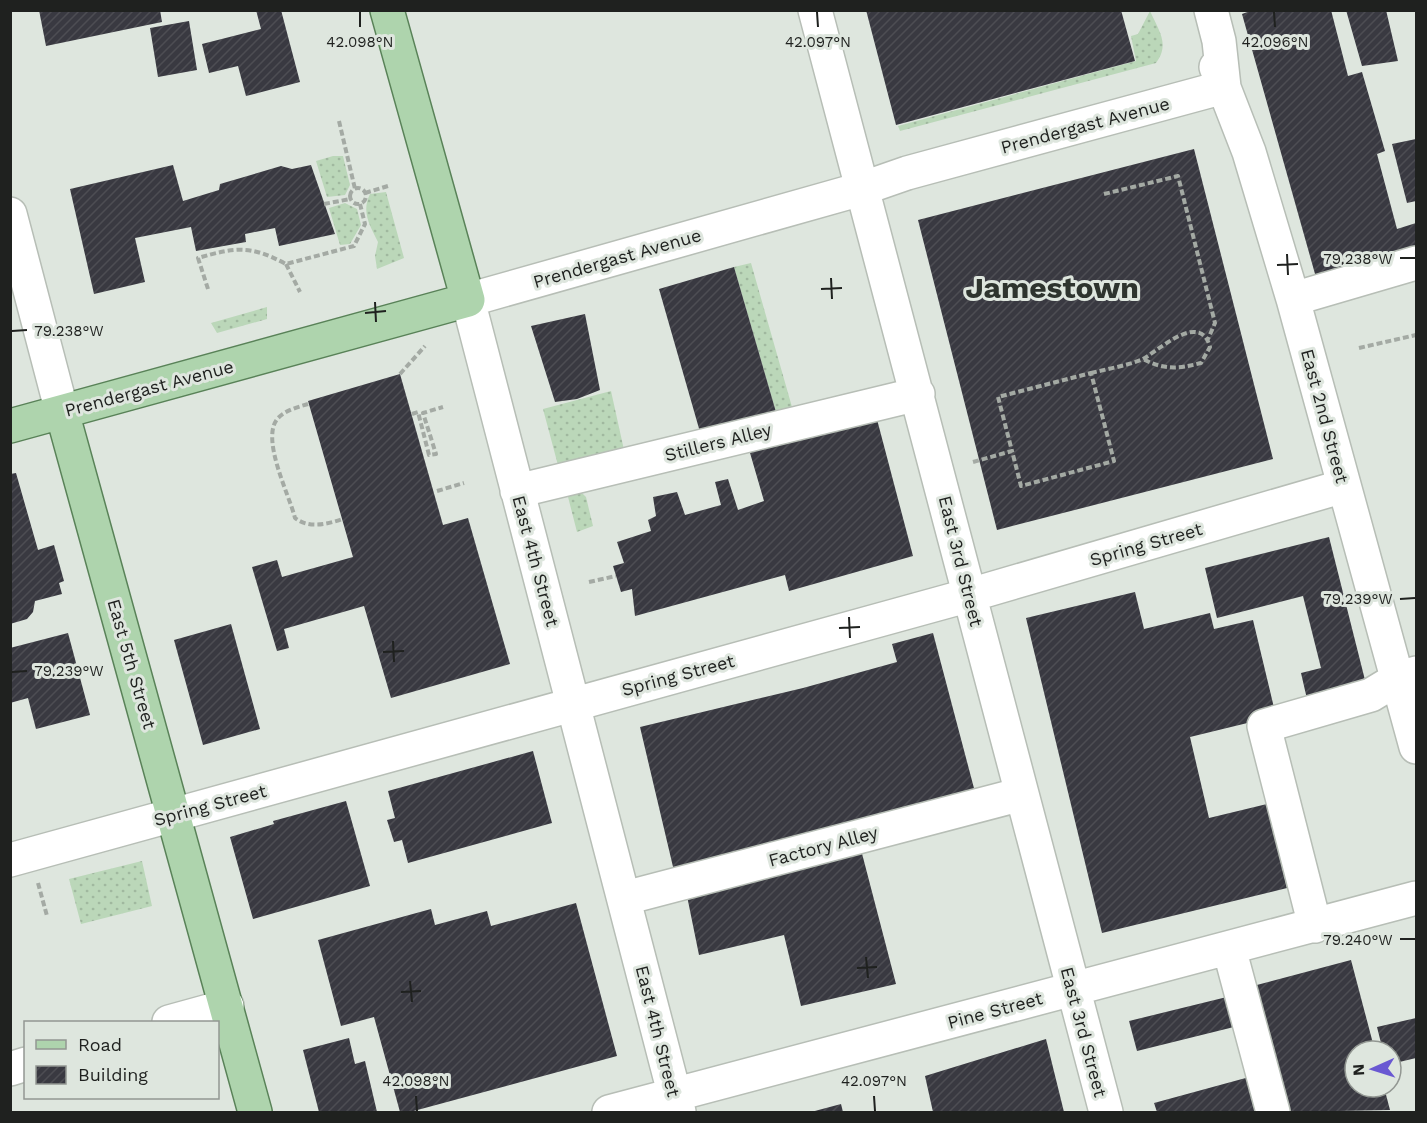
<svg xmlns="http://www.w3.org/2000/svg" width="1427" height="1123" font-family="'Work Sans',sans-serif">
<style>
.grass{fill:url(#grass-dots)}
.building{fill:url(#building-hatch)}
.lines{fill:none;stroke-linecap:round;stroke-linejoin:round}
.minor-casing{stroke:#b7beb6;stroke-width:36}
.major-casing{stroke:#598258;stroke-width:36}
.path{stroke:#a4aaa4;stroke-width:4;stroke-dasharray:6 3;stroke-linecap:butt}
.minor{stroke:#fff;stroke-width:33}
.major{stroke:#aed4ad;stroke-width:33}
.ticks{fill:none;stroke:#1f211f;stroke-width:2}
.labels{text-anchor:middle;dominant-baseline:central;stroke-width:6;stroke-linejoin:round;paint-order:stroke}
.street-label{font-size:18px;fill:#1f211f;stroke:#dee6de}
.town-label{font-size:30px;font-weight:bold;fill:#2e342e;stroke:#dee6de}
.ticks-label{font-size:15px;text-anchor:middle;fill:#1f211f;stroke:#dee6de;stroke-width:6;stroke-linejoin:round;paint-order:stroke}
</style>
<defs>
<pattern id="grass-dots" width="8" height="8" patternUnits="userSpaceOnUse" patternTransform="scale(1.5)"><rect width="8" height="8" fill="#bbd7b9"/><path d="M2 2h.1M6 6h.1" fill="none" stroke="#a0b89f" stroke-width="1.8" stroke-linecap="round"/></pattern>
<pattern id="building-hatch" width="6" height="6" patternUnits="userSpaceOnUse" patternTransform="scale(1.5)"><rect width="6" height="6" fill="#393941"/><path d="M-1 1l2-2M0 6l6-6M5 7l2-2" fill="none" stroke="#4d4d53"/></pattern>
</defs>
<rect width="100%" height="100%" fill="#dee6de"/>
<path class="grass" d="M1150,11C1159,31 1170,44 1156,63L900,131L898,126L1136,61L1131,36L1138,34Z
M333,156H343L350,185L345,195L327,197L316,161Z
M386,192L404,258L377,269L375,256L378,242C370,226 361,212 370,194Z
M345,203L357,209L361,225L350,244L340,245L329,208Z
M751,263L792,407L776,412L734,267Z
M267,307V319L217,333L211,323Z
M611,391L624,450L559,469L543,409Z
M580,491L586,497L593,526L577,532L567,493Z
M142,861L152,906L81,924L69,879Z"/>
<path class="building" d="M39,10H160L162,22L46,46Z
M256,10H281L300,82L246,96L238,66L209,73L202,44L261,29Z
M866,10H1121L1135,61L896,125Z
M1253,10H1331L1348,76L1362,72L1385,151L1377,154L1397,229L1416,223V251L1317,281L1242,14Z
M1346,10H1386L1398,61L1362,66Z
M189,21L197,70L158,77L150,28Z
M1416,139V201L1407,203L1392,144Z
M1194,149L1273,459L997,530L918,220Z
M173,165L183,201L219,190L220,184L281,166L292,169L311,165L335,234L279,246L275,228L245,234L246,242L196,251L191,227L135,238L145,282L94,294L70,189Z
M734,267L776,412L702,439L659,289Z
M585,314L600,390L577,399L555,402L531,326Z
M400,374L443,525L468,518L510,664L391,698L364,606L284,629L289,648L277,651L252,567L277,560L282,577L353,557L308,401Z
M874,408L913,556L789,591L785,575L635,616L632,589L621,592L613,566L624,563L617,542L651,531L648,520L656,516L653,497L677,492L685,515L721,505L715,482L728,479L738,510L764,501L748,446Z
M16,473L38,550L54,545L64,581L59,583L62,594L35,601L33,612L27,619L10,624V474Z
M1329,537L1366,684L1307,699L1301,673L1321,668L1303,596L1217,618L1205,568Z
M1135,592L1144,629L1210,613L1214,629L1253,620L1276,716L1190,737L1209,818L1267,804L1287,888L1102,933L1026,618Z
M231,624L260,729L203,745L174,640Z
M68,633L90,715L36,729L28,698L10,703V648Z
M933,633L975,792L674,871L640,727L803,688L897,662L892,644Z
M533,751L552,823L408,863L402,840L394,842L387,820L395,818L388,791Z
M346,801L370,886L253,919L230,837L274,824L273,821Z
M859,842L896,984L801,1006L784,935L699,955L686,891Z
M576,903L617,1056L410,1112H400L374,1017L341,1026L318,940L431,909L435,925L487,911L491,926Z
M1351,960L1375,1051H1355V1087H1384L1390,1110L1286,1112L1253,986Z
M1235,995L1242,1025L1137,1051L1129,1021Z
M1416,1018V1058L1391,1064V1051H1383L1377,1027Z
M349,1038L355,1064L365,1061L377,1112H319L303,1050Z
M1046,1039L1064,1112H933L925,1076Z
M1253,1076L1263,1112H1157L1154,1103Z
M841,1104L843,1112H811Z"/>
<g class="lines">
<defs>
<path id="minor" d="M815,10L1106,1112
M1216,67L1249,152L1293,299L1416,747
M10,214L62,412
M1293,299L1416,263
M517,491L918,394
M10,860L970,595L1344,486
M625,898L1022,794
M1315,926L1264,726L1371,695L1399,678L1416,673
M1229,948L1273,1112
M169,1022L227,1006
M10,1069L26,1064
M609,1112L1416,898
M679,1112L468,300L861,189L907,173L1224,87L1219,41L1211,10"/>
<path id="major" d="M62,412L255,1112
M10,426L468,300L387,10"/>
</defs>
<use href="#minor" class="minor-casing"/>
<use href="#major" class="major-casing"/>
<path class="path" d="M339,121L355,189
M350 196a8 8 0 1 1 16 0a8 8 0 1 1-16 0Z
M365,193L388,186
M1104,194L1178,176L1215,323L1208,339
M324,204L350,199
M286,264L300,292
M208,289L198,258C236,247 250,245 286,264L354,246L365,224L360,204
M1359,348L1416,335
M1091,373C1107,369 1125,366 1141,360C1155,354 1200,309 1210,347L1201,363C1178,369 1164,370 1143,359
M400,374L425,346
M308,404C298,407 286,410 278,418C260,438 289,494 295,518C309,529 327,524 343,519
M412,414L418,412L429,455L436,454L423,413L443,407
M973,462L1012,451L1021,486L1114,461L1091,373L998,397L1012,451
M437,491L464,483
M589,582L616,576
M38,883L47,916"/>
<use href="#minor" class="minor"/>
<use href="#major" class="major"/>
</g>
<path class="ticks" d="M360,12V27M817,12L818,27M1274,12L1275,27M1287,254L1288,275M1400,258H1415M1277,265L1298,264M831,278L832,299M821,289L842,288M375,302L376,322M365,313L386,311M12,331L27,330M1400,599L1415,598M849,617L850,638M839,628L860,627M393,641L394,662M383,652L404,651M12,672L27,671M1400,939H1415M866,957L868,978M857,968L877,967M410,981L412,1002M401,992L421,991M416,1096L417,1111M874,1096L875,1111"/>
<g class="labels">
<g class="street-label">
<text transform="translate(1085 125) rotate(-15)">Prendergast Avenue</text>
<text transform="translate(617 258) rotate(-16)">Prendergast Avenue</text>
<text transform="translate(149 388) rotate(-15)">Prendergast Avenue</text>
<text transform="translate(1325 416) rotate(75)">East 2nd Street</text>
<text transform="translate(718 442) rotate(-14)">Stillers Alley</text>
<text transform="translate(1146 544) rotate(-16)">Spring Street</text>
<text transform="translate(536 561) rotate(75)">East 4th Street</text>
<text transform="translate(961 561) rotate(76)">East 3rd Street</text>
<text transform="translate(132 664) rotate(74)">East 5th Street</text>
<text transform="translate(678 675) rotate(-15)">Spring Street</text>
<text transform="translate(210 805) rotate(-15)">Spring Street</text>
<text transform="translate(823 846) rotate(-15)">Factory Alley</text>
<text transform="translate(995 1010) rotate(-15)">Pine Street</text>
<text transform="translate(658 1031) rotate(76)">East 4th Street</text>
<text transform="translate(1084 1032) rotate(75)">East 3rd Street</text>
</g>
<g class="town-label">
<text x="1052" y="287">Jamestown</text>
</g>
</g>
<g class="ticks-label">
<text x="360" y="47">42.098°N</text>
<text x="818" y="47">42.097°N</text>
<text x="1275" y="47">42.096°N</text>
<text x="1358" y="264">79.238°W</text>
<text x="69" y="336">79.238°W</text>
<text x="1358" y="604">79.239°W</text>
<text x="69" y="676">79.239°W</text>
<text x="1358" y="945">79.240°W</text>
<text x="416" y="1086">42.098°N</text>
<text x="874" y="1086">42.097°N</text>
</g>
<rect width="1427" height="1123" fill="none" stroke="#1f211f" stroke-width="24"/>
<rect x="24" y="1021" width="195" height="78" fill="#dee6de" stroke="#929792" stroke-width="1.5"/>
<rect x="36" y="1040" width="30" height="9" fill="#aed4ad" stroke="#929792" stroke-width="1.5"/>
<text x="78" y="1051" font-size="18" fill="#1f211f">Road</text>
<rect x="36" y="1066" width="30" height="18" fill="url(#building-hatch)" stroke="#929792" stroke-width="1.5"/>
<text x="78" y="1081" font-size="18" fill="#1f211f">Building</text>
<g transform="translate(1373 1069) rotate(267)"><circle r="28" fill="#dee6de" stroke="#929792" stroke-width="1.5"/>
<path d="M0-4.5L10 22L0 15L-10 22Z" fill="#6958d2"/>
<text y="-9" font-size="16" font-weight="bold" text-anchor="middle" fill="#1f211f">N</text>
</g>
</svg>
